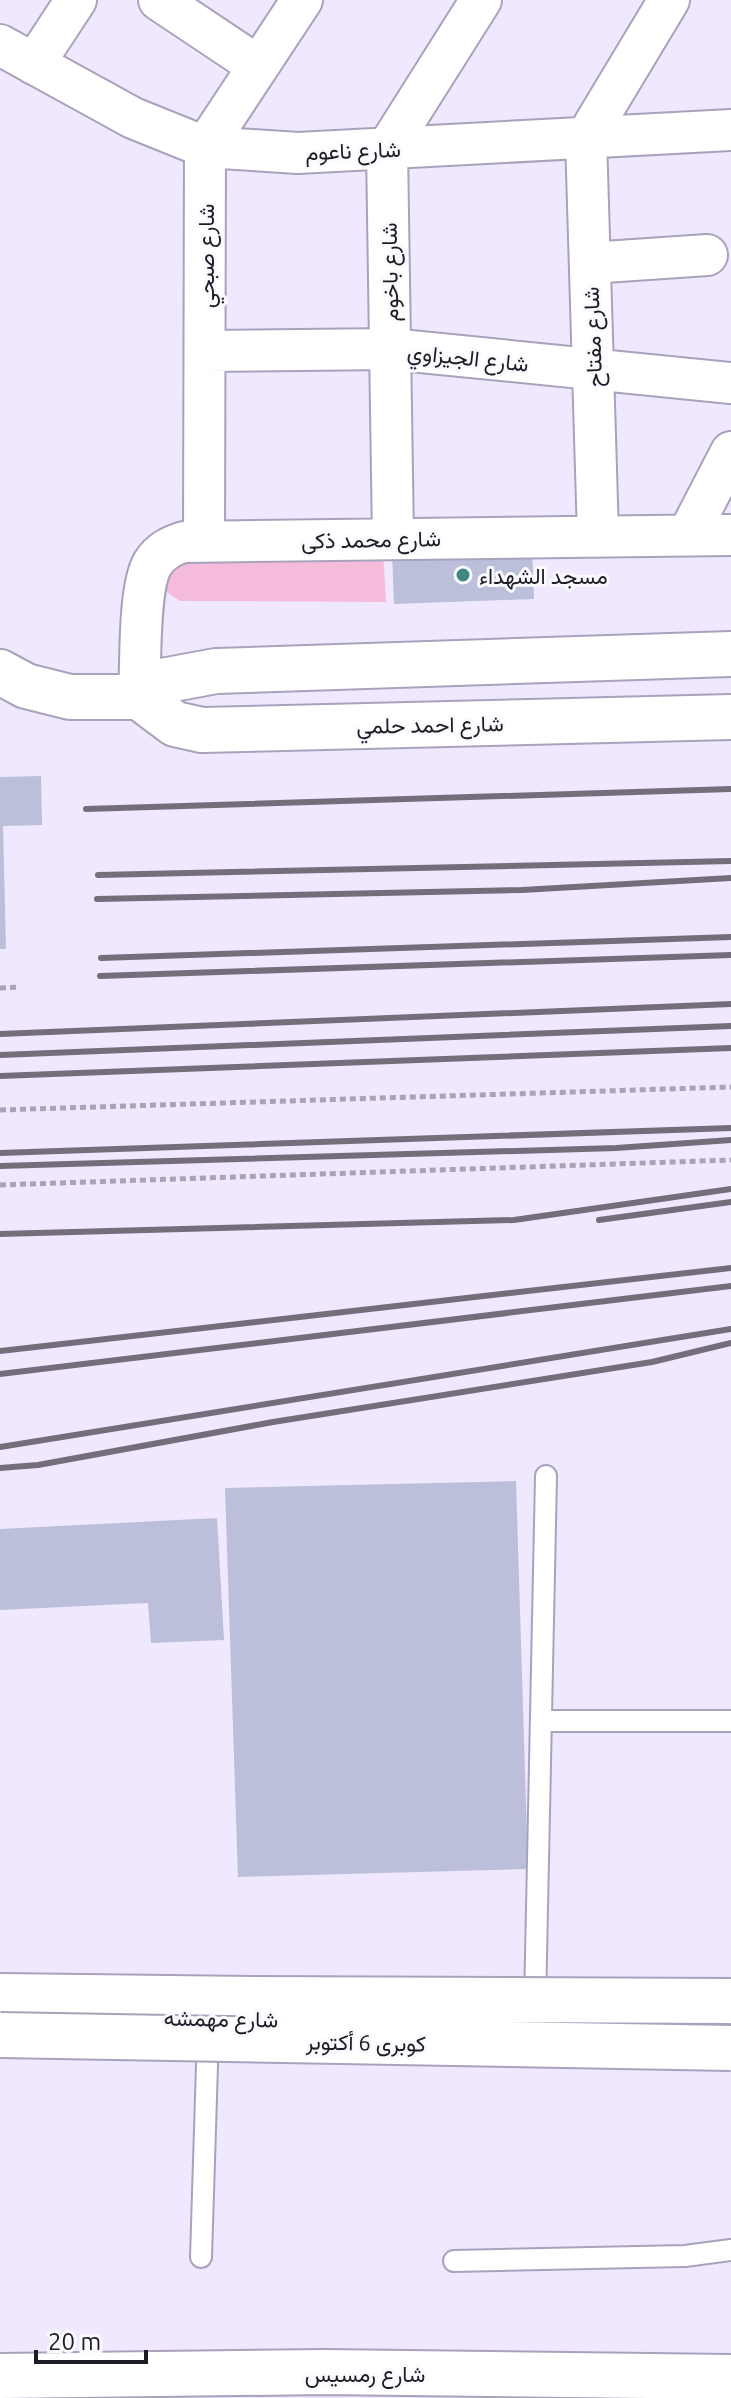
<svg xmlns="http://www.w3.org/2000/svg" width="731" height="2398" font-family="Ubuntu,Vazirmatn,sans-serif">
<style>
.green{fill:#f5bbdb}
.building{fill:#bbbfd9}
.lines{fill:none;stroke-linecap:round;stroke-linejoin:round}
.lane-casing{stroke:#a9a2bb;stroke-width:24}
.street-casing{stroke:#a9a2bb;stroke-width:44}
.secondary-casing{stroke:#a9a2bb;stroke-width:48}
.primary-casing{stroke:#a9a2bb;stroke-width:48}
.highway-casing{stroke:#a9a2bb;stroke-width:48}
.path{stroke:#a8a3b5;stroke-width:5;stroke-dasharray:6 4;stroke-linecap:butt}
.lane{stroke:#fff;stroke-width:20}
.street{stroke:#fff;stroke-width:40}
.secondary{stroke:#fff;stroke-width:44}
.primary{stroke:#fff;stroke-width:44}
.highway{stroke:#fff;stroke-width:44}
.rail{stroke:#726e7c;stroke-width:6}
.highway-bridge-casing{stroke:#a9a2bb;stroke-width:48;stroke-linecap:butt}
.highway-bridge{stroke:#fff;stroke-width:44}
.poi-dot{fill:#418781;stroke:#faf9fe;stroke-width:3}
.labels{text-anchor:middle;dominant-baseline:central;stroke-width:6;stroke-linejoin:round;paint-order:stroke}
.street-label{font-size:22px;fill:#1e1b25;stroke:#faf9fe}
.poi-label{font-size:22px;fill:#1e1b25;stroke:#faf9fe;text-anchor:start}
</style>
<rect width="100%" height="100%" fill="#efe8fe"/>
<path class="green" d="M383,551L386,602L180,601L168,593L161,578L166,561Z"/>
<path class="building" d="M532,546L534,599L394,604L392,551Z
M41,776L42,825L3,826L6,949H0V777Z
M516,1481L528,1869L238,1877L225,1488Z
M217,1518L224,1640L151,1643L148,1603L0,1610V1529Z"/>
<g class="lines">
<defs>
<path id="lane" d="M541,1721H731
M535,2004L546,1476
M201,2257L208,2033
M454,2261L685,2256L731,2250"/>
<path id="street" d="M159,0L258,66
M0,45L133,118L205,147L298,153L731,130
M34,64L76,0
M590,263L707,255
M205,351L390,349L731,383
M688,535L731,452
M598,536L586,138L669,0
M393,539L387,149L481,0
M204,540L205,147L302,0
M139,697C141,666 138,587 153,563C161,551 171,546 184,542L731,535"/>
<path id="secondary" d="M645,2022L731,2023"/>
<path id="primary" d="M0,672L26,686L70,697H139L162,681L216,671L731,654
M139,697L175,724L202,730L731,717
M0,2376L325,2372L731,2377"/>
<path id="highway" d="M0,1996L252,1999"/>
</defs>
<use href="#lane" class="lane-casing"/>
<use href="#street" class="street-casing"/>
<use href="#secondary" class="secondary-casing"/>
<use href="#primary" class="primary-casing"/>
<use href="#highway" class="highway-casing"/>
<path class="path" d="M0,988L19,987
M0,1110L731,1087
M0,1185L731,1160"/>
<use href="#lane" class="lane"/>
<use href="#street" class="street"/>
<use href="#secondary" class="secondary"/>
<use href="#primary" class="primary"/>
<use href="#highway" class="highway"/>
<path class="rail" d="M86,809L731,789
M98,875L731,861
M97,899L522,890L731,878
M101,958L731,937
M100,976L731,955
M0,1034L731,1004
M0,1055L731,1026
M0,1076L731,1048
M0,1153L731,1128
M0,1166L616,1148L731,1140
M599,1220L731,1202
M0,1234L514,1220L731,1189
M0,1351L731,1268
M0,1374L731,1286
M0,1447L731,1329
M0,1468L38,1465L273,1422L652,1362L731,1343"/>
<defs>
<path id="highway-bridge" d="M252,1999L731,2001
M0,2035L731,2048"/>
</defs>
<use href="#highway-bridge" class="highway-bridge-casing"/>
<use href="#highway-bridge" class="highway-bridge"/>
</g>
<circle class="poi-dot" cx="463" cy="575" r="8"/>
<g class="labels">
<g class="street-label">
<text transform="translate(353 150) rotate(-2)">شارع ناعوم</text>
<text transform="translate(205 256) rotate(-90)">شارع صبحي</text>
<text transform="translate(389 272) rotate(-91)">شارع باخوم</text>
<text transform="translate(592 337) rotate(-92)">شارع مفتاح</text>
<text transform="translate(468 357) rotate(6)">شارع الجيزاوي</text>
<text transform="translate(371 539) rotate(-1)">شارع محمد ذكى</text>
<text transform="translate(430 724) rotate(-1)">شارع احمد حلمي</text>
<text transform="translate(221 2018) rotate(1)">شارع مهمشه</text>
<text transform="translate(366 2042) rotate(1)">كوبرى 6 أكتوبر</text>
<text x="365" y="2373">شارع رمسيس</text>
</g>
<g class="poi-label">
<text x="479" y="575">مسجد الشهداء</text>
</g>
</g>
<path d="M36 2350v12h110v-12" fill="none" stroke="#1e1b25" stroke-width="4"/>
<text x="48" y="2350" font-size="24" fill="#1e1b25" stroke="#faf9fe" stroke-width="6" paint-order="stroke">20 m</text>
</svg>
